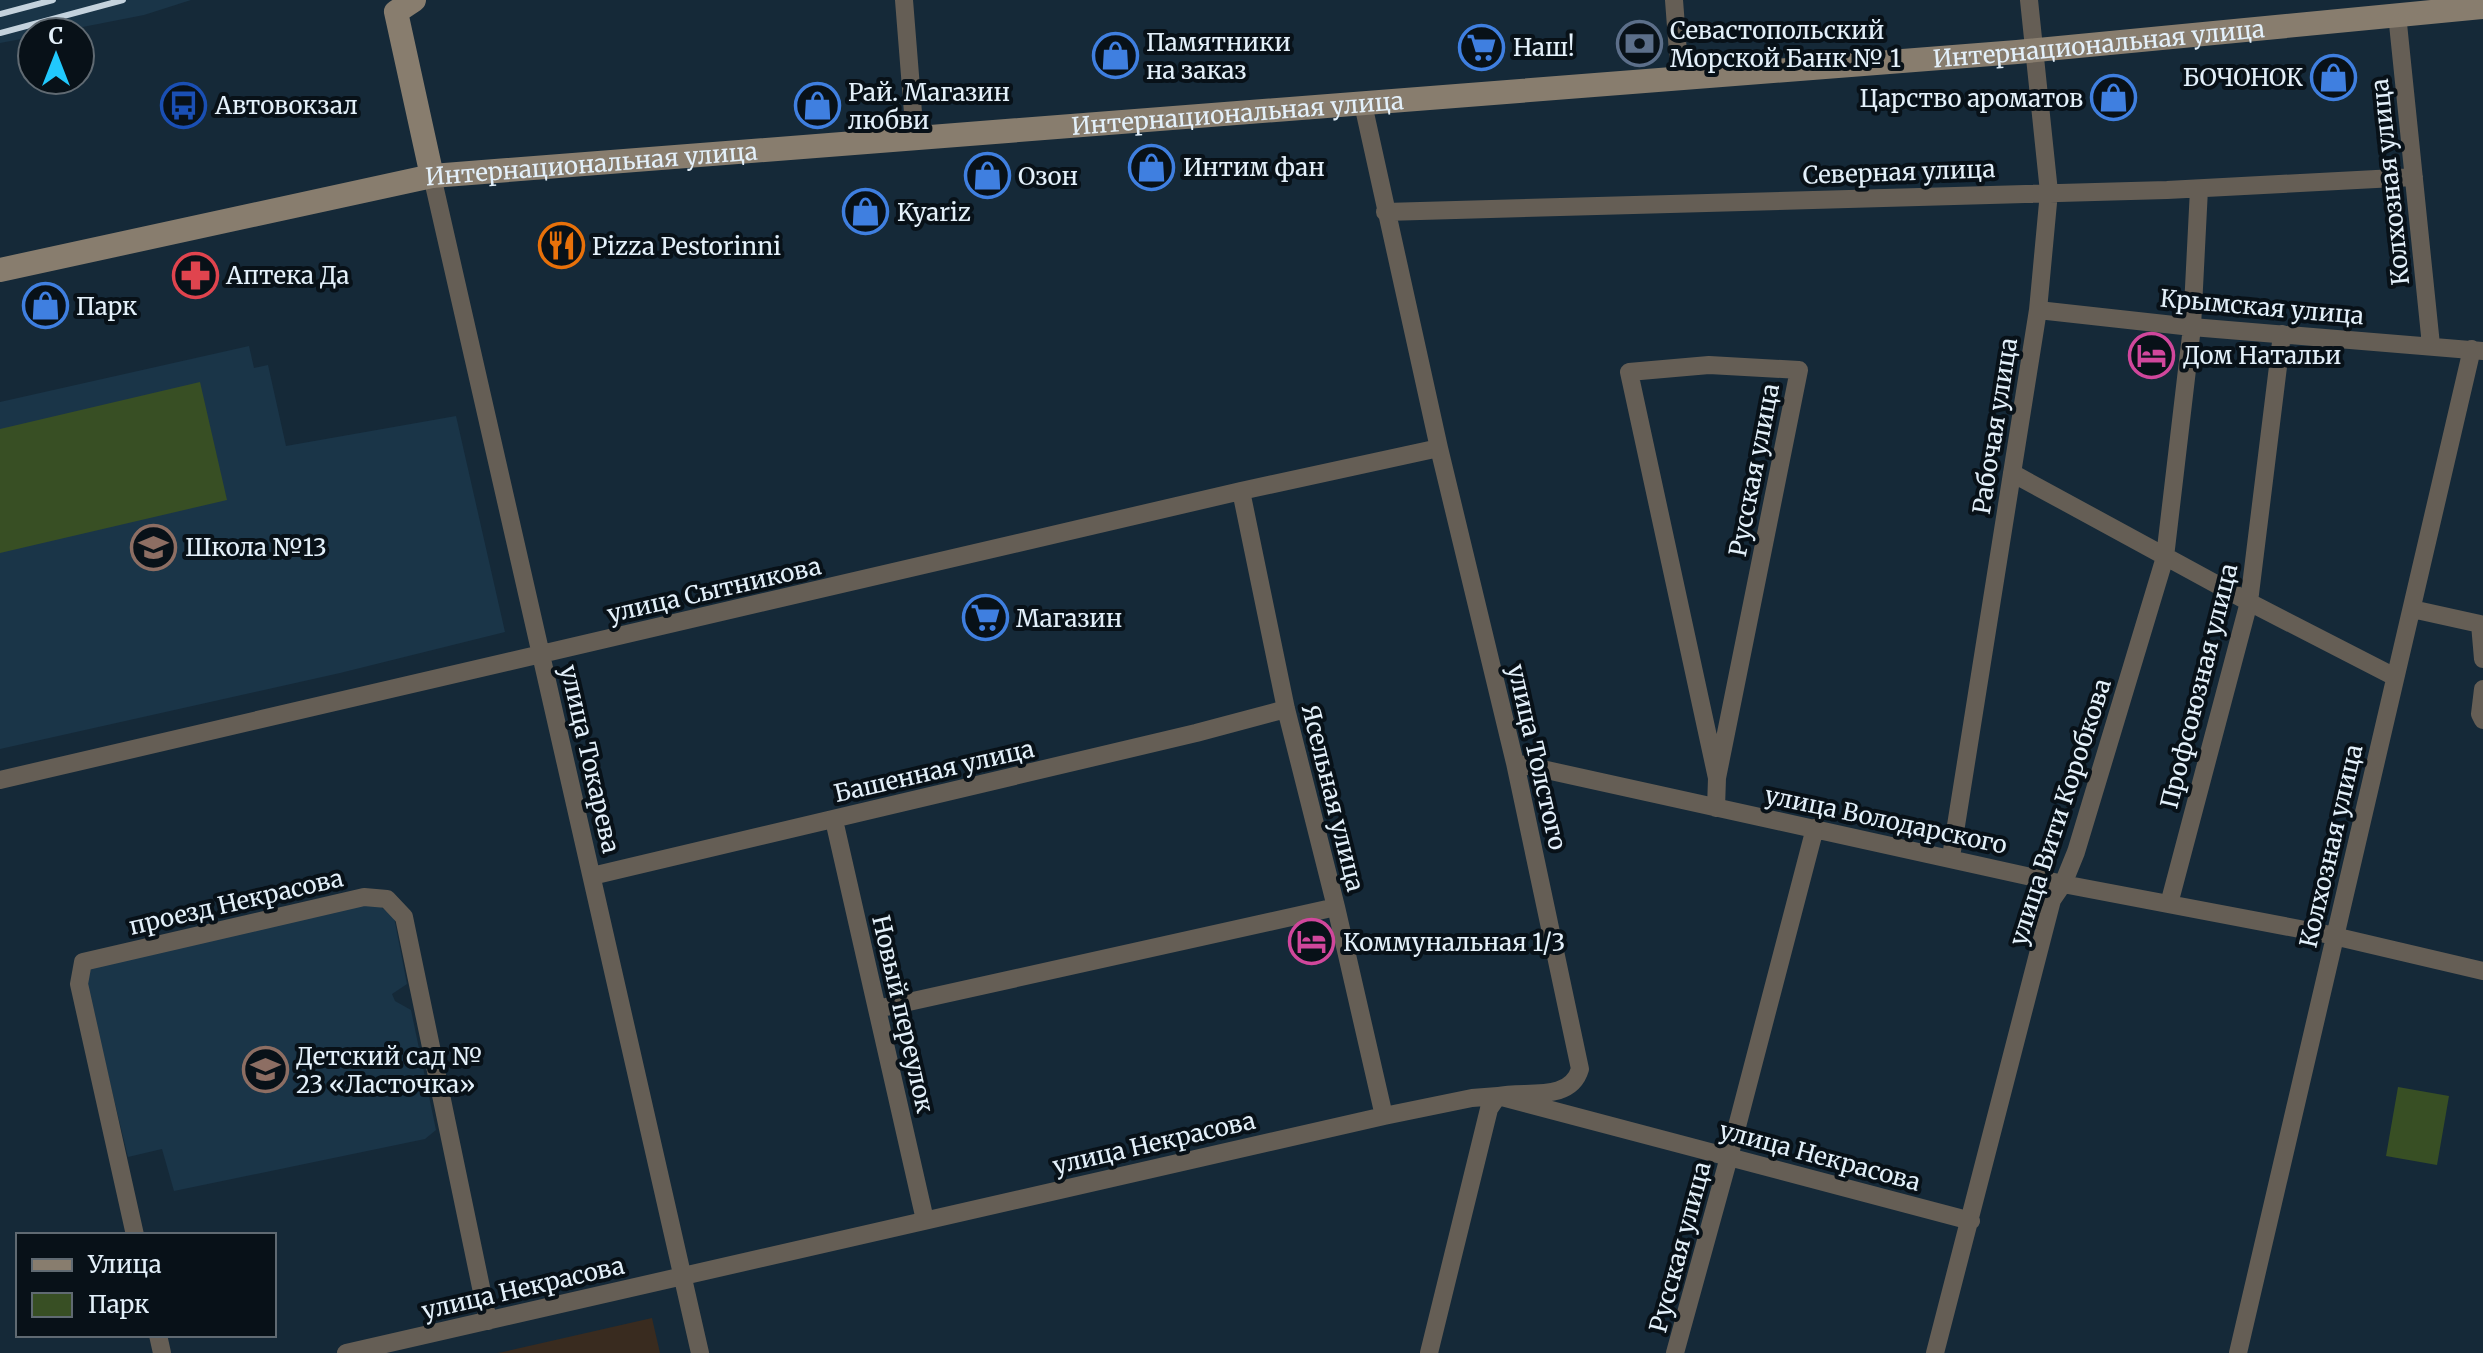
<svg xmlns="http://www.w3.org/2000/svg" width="2483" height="1353" font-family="Merriweather,serif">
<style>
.built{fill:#1a3548}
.medical{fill:#392b1f}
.green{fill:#384f24}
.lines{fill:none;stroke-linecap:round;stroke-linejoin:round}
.street{stroke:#655e55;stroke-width:18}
.secondary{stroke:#887d6e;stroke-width:24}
.rail{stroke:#c4d2dd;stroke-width:6}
.labels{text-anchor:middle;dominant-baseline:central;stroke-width:8;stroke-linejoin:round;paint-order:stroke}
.poi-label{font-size:24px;fill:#e3f0fa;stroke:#081118;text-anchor:start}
.street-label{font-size:24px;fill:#e3f0fa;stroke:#081118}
</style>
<rect width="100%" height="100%" fill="#152938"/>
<path class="built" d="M0,0H191L144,15L57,32H32V37L0,43Z
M249,346L254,368L268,365L286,446L456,416L505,632L340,673L0,749V402Z
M373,901L394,917L407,984L392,994L395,1001L411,1010L436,1130L425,1139L174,1191L162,1149L128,1157L85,980L90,968Z"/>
<path class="medical" d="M652,1318L660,1353H497L503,1352Z"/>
<path class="green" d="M200,382L227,500L0,553V429Z
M2398,1087L2449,1096L2437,1165L2386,1156Z"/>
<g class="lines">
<path class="street" d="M904,0L915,138
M1674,0L1680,79
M2397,14L2431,345
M1363,104L1439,448L1515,763L1580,1069C1570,1103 1525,1090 1498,1096L1489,1109L1429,1353
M432,176L700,1353
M1385,212L2167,190L2414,177
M2038,310L2192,327L2483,351
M2012,473L2249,602L2395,677
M1241,491L1286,709L1336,907L1384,1116
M2412,609L2480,624L2483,659
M2483,689L2480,714L2483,720
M1515,763L2063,884L2321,933L2483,971
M0,780L1241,491L1439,448
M1716,808L1717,778L1629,372L1709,365L1799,370L1717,778
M834,820L925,1220
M1951,857L2038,310L2049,192L2029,0
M592,876L1196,733L1286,709
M2169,904L2249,602L2282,334
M877,1009L1336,907
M135,1235L79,984L83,962L364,897L387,899L404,917L488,1321
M158,1335L162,1353
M346,1353L1384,1116L1472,1098L1498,1096L1971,1221
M1675,1353L1729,1157L1815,828
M1935,1353L2052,900L2063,884L2076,852L2165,557L2192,327L2199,189
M2238,1353L2472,349"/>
<g class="secondary">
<path d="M414,0L396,12L432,176"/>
<path id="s1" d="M0,270L432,176L2017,52L2483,7"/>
</g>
<path class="rail" d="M0,14L53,0
M0,33L123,0"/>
</g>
<defs>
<symbol id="bank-ring" viewBox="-11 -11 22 22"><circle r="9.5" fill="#081118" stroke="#5c6f8a" stroke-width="1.5"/><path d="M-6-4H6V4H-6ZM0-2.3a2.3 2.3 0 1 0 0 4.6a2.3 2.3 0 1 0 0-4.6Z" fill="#5c6f8a"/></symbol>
<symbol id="supermarket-ring" viewBox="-11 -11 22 22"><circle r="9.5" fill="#081118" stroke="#3f7fe0" stroke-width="1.5"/><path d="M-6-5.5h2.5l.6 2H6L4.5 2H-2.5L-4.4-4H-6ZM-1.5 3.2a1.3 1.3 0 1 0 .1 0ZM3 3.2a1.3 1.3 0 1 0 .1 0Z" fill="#3f7fe0"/></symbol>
<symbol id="shop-ring" viewBox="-11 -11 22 22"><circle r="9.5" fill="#081118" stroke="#3f7fe0" stroke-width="1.5"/><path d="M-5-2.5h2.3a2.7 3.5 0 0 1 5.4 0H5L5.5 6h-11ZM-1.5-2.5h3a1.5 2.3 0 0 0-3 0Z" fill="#3f7fe0"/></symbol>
<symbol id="bus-ring" viewBox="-11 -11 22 22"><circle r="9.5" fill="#081118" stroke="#1a4fb4" stroke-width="1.5"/><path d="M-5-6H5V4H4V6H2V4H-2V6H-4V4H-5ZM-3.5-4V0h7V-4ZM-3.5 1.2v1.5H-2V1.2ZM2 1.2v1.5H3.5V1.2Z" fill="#1a4fb4"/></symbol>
<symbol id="restaurant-ring" viewBox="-11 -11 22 22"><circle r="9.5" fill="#081118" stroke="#e8710a" stroke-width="1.5"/><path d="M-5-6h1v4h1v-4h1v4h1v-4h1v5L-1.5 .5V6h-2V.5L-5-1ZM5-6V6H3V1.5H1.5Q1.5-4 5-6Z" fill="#e8710a"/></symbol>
<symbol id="pharmacy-ring" viewBox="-11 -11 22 22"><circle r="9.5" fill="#081118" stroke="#e0444e" stroke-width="1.5"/><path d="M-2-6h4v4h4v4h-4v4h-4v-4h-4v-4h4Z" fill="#e0444e"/></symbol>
<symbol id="hotel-ring" viewBox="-11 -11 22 22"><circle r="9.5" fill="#081118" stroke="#d1479c" stroke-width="1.5"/><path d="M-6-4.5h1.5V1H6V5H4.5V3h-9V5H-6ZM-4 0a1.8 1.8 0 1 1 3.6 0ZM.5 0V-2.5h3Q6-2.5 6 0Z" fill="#d1479c"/></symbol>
<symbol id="school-ring" viewBox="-11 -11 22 22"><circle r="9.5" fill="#081118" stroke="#8d6e63" stroke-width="1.5"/><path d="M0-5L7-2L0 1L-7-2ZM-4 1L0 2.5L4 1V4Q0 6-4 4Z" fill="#8d6e63"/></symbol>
</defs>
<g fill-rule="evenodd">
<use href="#bank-ring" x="1614" y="18" width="51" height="51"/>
<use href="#supermarket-ring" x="1456" y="22" width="51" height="51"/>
<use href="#shop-ring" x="1090" y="30" width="51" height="51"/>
<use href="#shop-ring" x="2308" y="52" width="51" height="51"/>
<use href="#shop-ring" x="2088" y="72" width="51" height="51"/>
<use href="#bus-ring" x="158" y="80" width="51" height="51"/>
<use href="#shop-ring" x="792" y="80" width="51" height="51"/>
<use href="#shop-ring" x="1126" y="142" width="51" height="51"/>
<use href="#shop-ring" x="962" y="150" width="51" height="51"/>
<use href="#shop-ring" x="840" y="186" width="51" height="51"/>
<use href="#restaurant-ring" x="536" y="220" width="51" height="51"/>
<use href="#pharmacy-ring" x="170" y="250" width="51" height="51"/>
<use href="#shop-ring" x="20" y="280" width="51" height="51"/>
<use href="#hotel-ring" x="2126" y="330" width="51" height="51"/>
<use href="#school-ring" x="128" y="522" width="51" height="51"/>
<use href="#supermarket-ring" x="960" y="592" width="51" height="51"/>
<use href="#hotel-ring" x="1286" y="916" width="51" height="51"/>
<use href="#school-ring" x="240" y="1044" width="51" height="51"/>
</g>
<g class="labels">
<g class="poi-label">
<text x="1670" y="30">Севастопольский<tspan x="1670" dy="28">Морской Банк № 1</tspan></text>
<text x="1146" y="42">Памятники<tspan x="1146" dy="28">на заказ</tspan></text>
<text x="1513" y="47">Наш!</text>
<text x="2303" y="77" text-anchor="end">БОЧОНОК</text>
<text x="848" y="92">Рай. Магазин<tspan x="848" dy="28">любви</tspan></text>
<text x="2083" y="98" text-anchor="end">Царство ароматов</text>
<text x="215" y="105">Автовокзал</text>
<text x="1183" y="167">Интим фан</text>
<text x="1018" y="176">Озон</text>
<text x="897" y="212">Kyariz</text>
<text x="592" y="246">Pizza Pestorinni</text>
<text x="226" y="275">Аптека Да</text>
<text x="76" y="306">Парк</text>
<text x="2183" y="355">Дом Натальи</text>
<text x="185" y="547">Школа №13</text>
<text x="1016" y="618">Магазин</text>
<text x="1343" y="942">Коммунальная 1/3</text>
<text x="296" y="1056">Детский сад №<tspan x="296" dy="28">23 «Ласточка»</tspan></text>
</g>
<g class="street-label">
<text stroke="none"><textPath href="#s1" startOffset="2114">Интернациональная улица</textPath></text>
<text stroke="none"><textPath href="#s1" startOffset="1250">Интернациональная улица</textPath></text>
<text stroke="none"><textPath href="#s1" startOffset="602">Интернациональная улица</textPath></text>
<text transform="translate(1899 172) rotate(-2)">Северная улица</text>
<text transform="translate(2390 182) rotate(-96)">Колхозная улица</text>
<text transform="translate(2262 307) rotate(5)">Крымская улица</text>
<text transform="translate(1995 426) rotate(-81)">Рабочая улица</text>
<text transform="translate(1754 470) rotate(-79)">Русская улица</text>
<text transform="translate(714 590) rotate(-13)">улица Сытникова</text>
<text transform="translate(2199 686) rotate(-76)">Профсоюзная улица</text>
<text transform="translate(1537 757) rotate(77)">улица Толстого</text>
<text transform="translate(590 759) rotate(77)">улица Токарева</text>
<text transform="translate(934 771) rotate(-13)">Башенная улица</text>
<text transform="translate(1333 798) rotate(76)">Ясельная улица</text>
<text transform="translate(2060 812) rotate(-72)">улица Вити Коробкова</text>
<text transform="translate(1886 820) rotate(12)">улица Володарского</text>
<text transform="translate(2331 846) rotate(-77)">Колхозная улица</text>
<text transform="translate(236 902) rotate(-13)">проезд Некрасова</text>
<text transform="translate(903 1014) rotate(77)">Новый переулок</text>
<text transform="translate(1154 1143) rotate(-13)">улица Некрасова</text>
<text transform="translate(1820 1156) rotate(15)">улица Некрасова</text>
<text transform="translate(1680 1247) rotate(-75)">Русская улица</text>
<text transform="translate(523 1288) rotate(-13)">улица Некрасова</text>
</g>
</g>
<rect x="16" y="1233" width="260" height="104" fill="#081118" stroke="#606a72" stroke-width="2"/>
<rect x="32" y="1259" width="40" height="12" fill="#887d6e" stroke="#606a72" stroke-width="2"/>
<text x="88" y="1273" font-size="24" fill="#e3f0fa">Улица</text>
<rect x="32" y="1293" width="40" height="24" fill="#384f24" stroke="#606a72" stroke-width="2"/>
<text x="88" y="1313" font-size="24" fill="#e3f0fa">Парк</text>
<g transform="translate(56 56)"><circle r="38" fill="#081118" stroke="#606a72" stroke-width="2"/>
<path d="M0-6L14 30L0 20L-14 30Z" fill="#21c9fd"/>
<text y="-12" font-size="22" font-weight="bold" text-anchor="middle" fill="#e3f0fa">С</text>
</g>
</svg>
